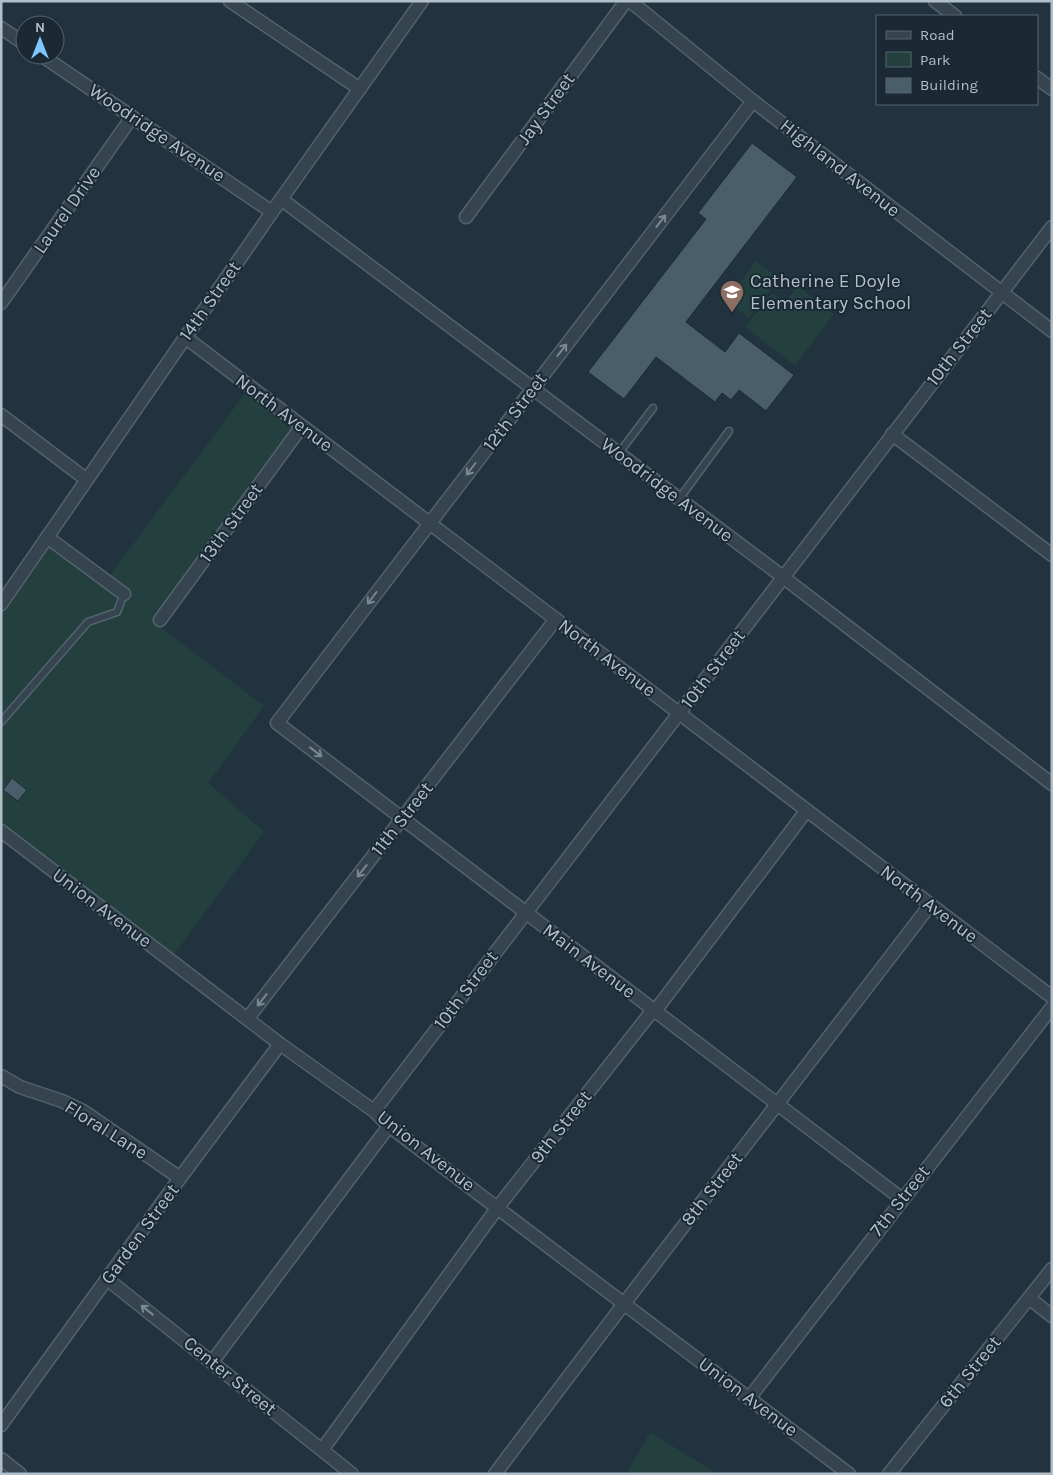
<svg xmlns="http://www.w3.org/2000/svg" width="1053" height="1475" font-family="Karla,sans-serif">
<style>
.green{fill:#23403f}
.building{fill:#495d6b;stroke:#1c2b36}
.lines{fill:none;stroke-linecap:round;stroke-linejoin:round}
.service-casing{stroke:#53626d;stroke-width:9}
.minor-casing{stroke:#53626d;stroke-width:15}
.service{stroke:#35444f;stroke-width:6}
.minor{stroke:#35444f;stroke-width:12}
.oneway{stroke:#798893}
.labels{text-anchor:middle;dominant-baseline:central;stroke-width:4;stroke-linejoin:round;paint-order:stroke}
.street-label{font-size:19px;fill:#b1bfca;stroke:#1a2934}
.poi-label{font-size:19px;fill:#b1bfca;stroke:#1a2934;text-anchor:start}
</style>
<rect width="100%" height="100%" fill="#21333f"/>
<path class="green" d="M756,261L779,278L749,318L726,301Z
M798,286L834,314L795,365L745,327L772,293L785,302Z
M252,384L307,426L154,622L264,706L208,783L264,832L172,957L1,825V602L51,534L106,581Z
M650,1432L717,1474H627Z"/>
<path class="building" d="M752,143L797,177L686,322L725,352L739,333L794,375L766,411L739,390L731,400L722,393L715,402L656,357L624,399L588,372L706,219L698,213Z
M12,778L27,790L18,801L3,790Z"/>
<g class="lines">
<defs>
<path id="service" d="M619,453L653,408
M679,499L729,431
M1,722L88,622L117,612L124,594"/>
<path id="minor" d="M230,1L360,89
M630,1L753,101L1052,331
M935,1L955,16
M1,28L25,44
M41,55L272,212
M1037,78L1052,89
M753,101L277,723L902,1199
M281,199L783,577L1052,784
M466,217L626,1
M1,303L132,117
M185,337L1052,997
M1,415L87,480
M892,434L1052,555
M47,537L124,594
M1,604L272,212L422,1
M160,620L302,426
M1,831L280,1044L374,1111L389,1126L849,1474
M248,1018L556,619
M1,1076L20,1087L62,1101L83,1111L180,1178
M374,1111L1052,227
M107,1279L352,1474
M1029,1298L1052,1316
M212,1362L389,1126
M750,1397L1052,1007
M1,1425L180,1178L280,1044
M322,1450L498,1207L649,1015L655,1011L807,810
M1,1459L20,1474
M495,1474C638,1283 785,1095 930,905
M889,1474L1052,1269"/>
</defs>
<use href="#service" class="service-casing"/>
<use href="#minor" class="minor-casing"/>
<use href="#service" class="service"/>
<use href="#minor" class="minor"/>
</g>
<defs><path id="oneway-shaft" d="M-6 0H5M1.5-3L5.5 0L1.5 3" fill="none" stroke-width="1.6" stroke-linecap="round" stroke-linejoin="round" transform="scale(1.25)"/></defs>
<g class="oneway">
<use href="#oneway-shaft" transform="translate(661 221) rotate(-52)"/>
<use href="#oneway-shaft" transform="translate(562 350) rotate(-52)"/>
<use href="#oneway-shaft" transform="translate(471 469) rotate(127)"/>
<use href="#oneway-shaft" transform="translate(372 598) rotate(127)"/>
<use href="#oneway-shaft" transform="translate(316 752) rotate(38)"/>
<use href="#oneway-shaft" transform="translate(362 871) rotate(128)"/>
<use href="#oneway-shaft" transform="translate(262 1000) rotate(128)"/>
<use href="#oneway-shaft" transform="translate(147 1310) rotate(-142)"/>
</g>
<defs>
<symbol id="school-pin" viewBox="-11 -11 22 30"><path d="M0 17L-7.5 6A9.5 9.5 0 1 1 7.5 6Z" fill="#8d6e63" stroke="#1a2934"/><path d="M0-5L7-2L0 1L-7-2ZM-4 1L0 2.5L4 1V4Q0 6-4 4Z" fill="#fff"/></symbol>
</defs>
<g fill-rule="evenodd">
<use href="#school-pin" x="718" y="278" width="28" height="38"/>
</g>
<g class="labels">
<g class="street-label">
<text transform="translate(546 109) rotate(-54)">Jay Street</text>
<text transform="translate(157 133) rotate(34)">Woodridge Avenue</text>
<text transform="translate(840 168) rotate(38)">Highland Avenue</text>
<text transform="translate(67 210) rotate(-55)">Laurel Drive</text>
<text transform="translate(210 301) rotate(-55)">14th Street</text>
<text transform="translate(959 347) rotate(-52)">10th Street</text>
<text transform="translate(515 412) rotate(-53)">12th Street</text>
<text transform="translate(284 413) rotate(37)">North Avenue</text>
<text transform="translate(667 490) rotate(37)">Woodridge Avenue</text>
<text transform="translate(231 523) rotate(-54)">13th Street</text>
<text transform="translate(607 658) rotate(37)">North Avenue</text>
<text transform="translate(713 669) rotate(-53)">10th Street</text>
<text transform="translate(402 819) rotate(-52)">11th Street</text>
<text transform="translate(929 904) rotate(37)">North Avenue</text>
<text transform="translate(102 908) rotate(37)">Union Avenue</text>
<text transform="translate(589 961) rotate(37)">Main Avenue</text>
<text transform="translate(466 990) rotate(-53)">10th Street</text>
<text transform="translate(561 1127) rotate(-52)">9th Street</text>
<text transform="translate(106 1130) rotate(32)">Floral Lane</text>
<text transform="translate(426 1151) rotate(38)">Union Avenue</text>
<text transform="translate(712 1189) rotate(-52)">8th Street</text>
<text transform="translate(900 1201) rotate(-52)">7th Street</text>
<text transform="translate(140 1234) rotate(-54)">Garden Street</text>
<text transform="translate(970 1372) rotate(-51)">6th Street</text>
<text transform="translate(230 1376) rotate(39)">Center Street</text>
<text transform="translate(748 1397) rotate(37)">Union Avenue</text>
</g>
<g class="poi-label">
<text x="750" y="281">Catherine E Doyle<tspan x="750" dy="22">Elementary School</tspan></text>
</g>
</g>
<rect width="1053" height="1475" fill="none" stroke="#b1bfca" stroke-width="5"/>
<rect x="876" y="15" width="162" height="90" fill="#1a2934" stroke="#566570"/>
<rect x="886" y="31" width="25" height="8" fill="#35444f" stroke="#566570"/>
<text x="920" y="40" font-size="15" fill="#b1bfca">Road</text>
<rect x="886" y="52" width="25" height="15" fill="#23403f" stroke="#566570"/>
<text x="920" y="65" font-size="15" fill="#b1bfca">Park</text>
<rect x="886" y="78" width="25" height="15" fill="#495d6b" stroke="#566570"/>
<text x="920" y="90" font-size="15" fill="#b1bfca">Building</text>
<g transform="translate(40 40)"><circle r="24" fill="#1a2934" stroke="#566570"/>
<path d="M0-4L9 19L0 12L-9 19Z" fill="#81c7ff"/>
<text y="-8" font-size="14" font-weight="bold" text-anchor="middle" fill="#b1bfca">N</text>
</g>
</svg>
